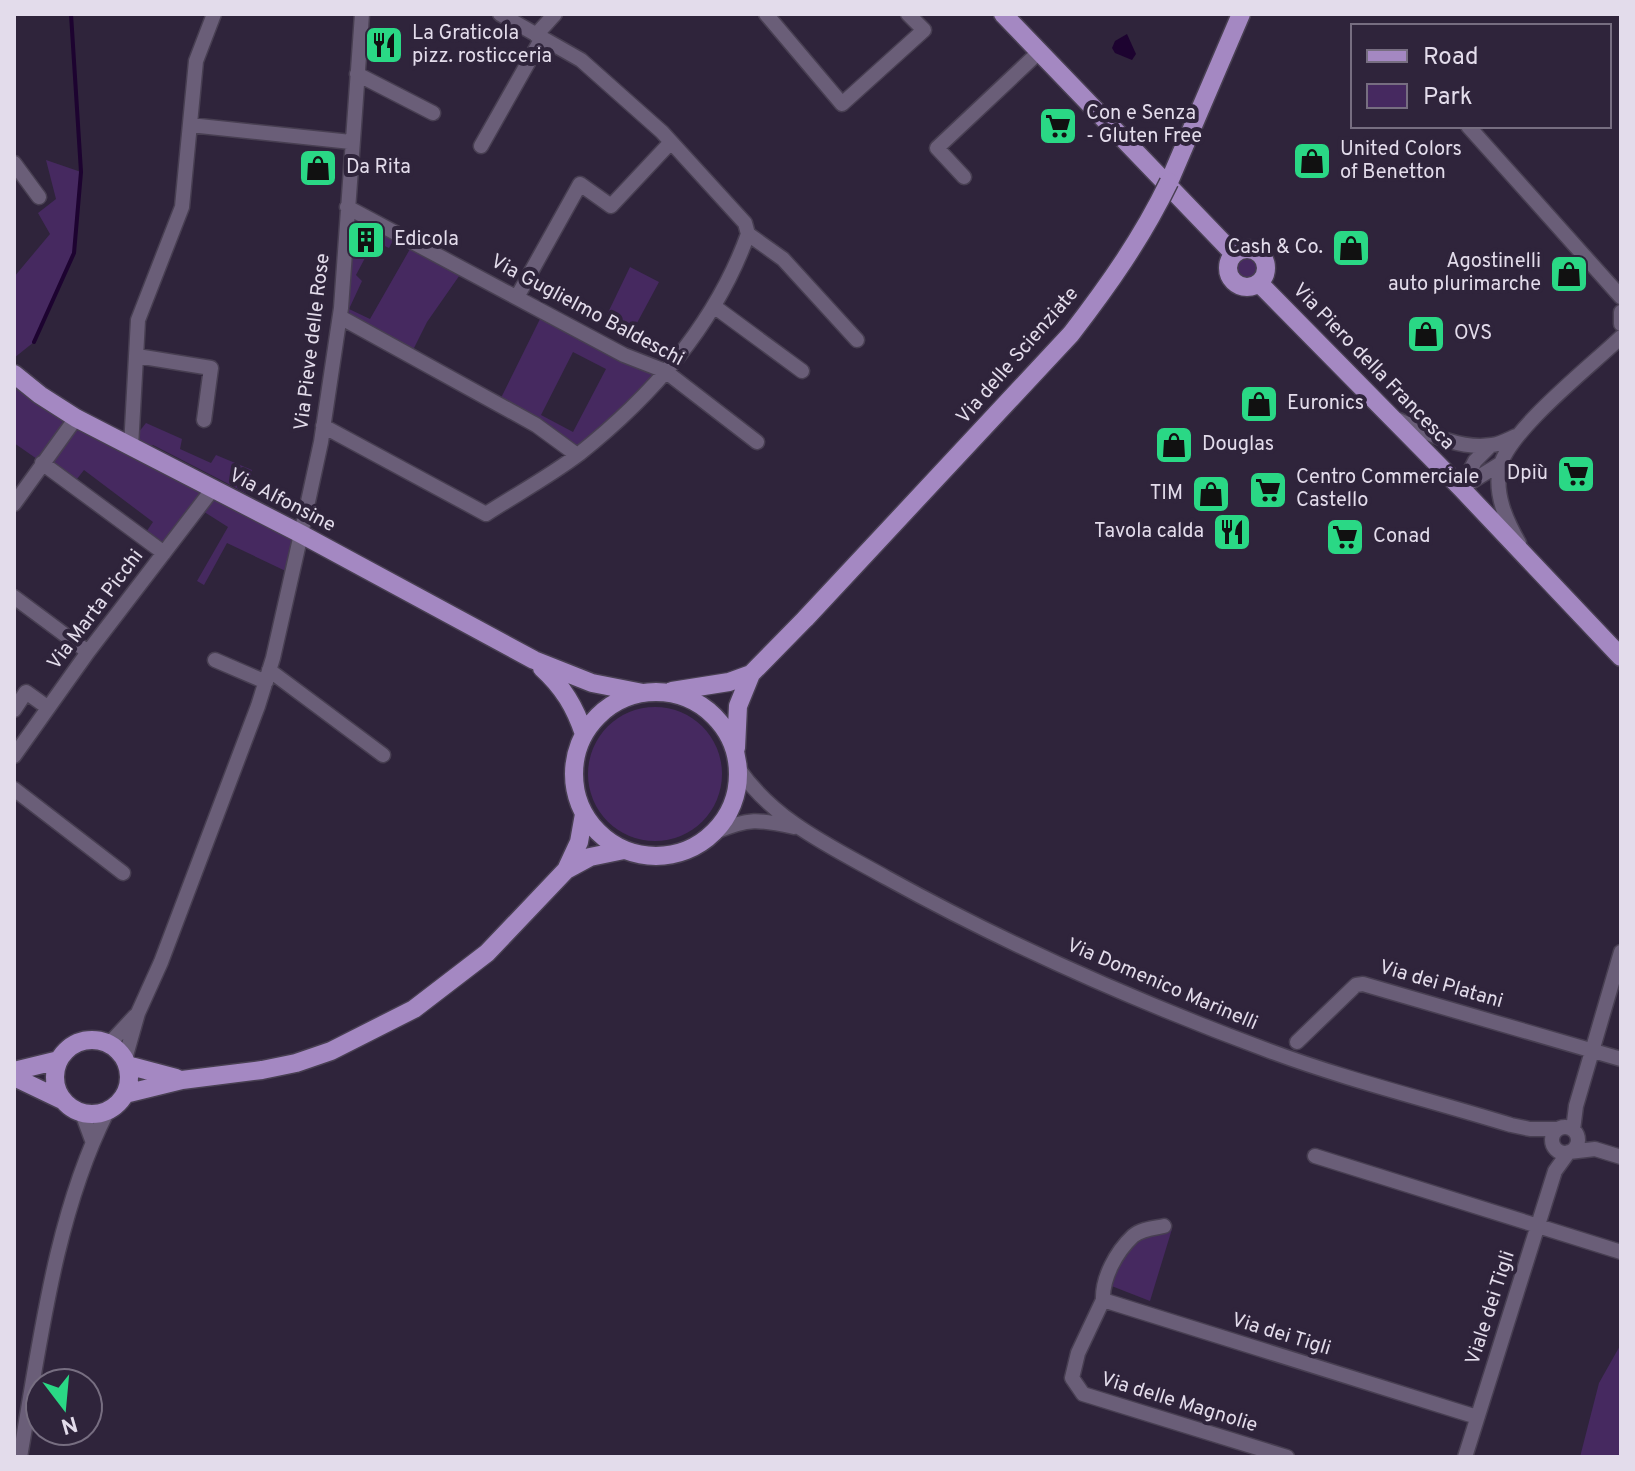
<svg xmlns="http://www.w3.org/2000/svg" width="1635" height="1471" font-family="Overpass,sans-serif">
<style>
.green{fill:#462960;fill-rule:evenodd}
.water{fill:#1d0330}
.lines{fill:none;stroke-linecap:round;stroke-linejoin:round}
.stream{stroke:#1d0330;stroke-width:4}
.minor-casing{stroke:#483f52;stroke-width:17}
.major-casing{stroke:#483f52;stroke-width:21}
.minor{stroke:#6a5e78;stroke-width:14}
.major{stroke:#a488c2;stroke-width:18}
.major-bridge-casing{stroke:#483f52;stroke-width:21;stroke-linecap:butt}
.major-bridge{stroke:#a488c2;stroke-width:18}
.labels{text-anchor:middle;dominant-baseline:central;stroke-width:8;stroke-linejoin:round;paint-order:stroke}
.poi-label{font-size:20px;fill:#e3dceb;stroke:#2f243b;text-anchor:start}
.street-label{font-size:20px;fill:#e3dceb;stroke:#2f243b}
</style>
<rect width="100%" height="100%" fill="#2f243b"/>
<path class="green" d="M46,160L81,172L74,253L34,342L14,358V277L50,234L38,213L56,199Z
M347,207L397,233L389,248L374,241L356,275L362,281L349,309L370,319L414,242L464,269L427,322L410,356L340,317Z
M1228 268a19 19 0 1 1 38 0a19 19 0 1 1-38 0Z
M630,267L659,282L630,336L603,323Z
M541,317L665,371L577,455L498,404ZM573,352L606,369L573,432L541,415Z
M14,374L301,534L292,574L227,543L204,585L197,581L228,527L198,508L164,553L142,538L153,522L84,470L73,484L14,443Z
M146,423L182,439L180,449L211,463L216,455L252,470L246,493L153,445L150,447L134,438Z
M588 774a67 67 0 1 1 134 0a67 67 0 1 1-134 0Z
M1164,1229H1172L1150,1301L1109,1285L1113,1270L1137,1240Z
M1621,1344V1457H1580L1599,1383Z"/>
<path class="water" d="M1127,34L1136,54L1132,60L1115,53L1112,48L1115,41Z"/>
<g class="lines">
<path class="stream" d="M34,342L74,253L81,172L71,14"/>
<defs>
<path id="minor" d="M500,14L581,60L662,132L745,223L748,234
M766,14L842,104L924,30L908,14
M536,35L555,14
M357,74L433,113
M190,125L351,142
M1468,126L1621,297
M481,146L542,38
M14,163L39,197
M964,177L937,148L1039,52
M347,207L624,355L665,371L757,442
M748,234L783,259L857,340
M517,297L580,184L611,206L671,142
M715,307L802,371
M1621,312V324
M340,317L536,425L577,455
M137,356L211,368L204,420
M1399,420C1427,433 1460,450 1492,445C1500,444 1509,439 1516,436
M323,426L486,514C517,494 550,476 579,454C652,396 716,323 748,234
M131,447L138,320L182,207L196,61L214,14
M42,463L164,553
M1461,488L1475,461L1491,445
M1461,488L1500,464
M14,504L76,418
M1519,543C1506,520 1494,494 1500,467C1508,431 1592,365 1621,337
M14,597L88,652
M215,660L266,682
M269,670L383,755
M14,710L26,692L47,707
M14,756L88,652L212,490
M738,768C775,822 832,847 887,878C1008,945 1138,1002 1267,1050C1347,1080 1430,1100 1511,1125L1530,1129H1557
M14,789L123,873
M715,832C749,818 758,819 794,827
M1297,1042L1356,985L1363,984L1621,1059
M109,1044L135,1016
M125,1059L138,1013L161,962L258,706L273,658L301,534L321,442L341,308L362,14
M82,1113L92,1140
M1552 1140a13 13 0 1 1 26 0a13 13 0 1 1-26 0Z
M1573,1130L1576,1106L1621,952
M1569,1152L1595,1149L1621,1157
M1315,1156L1621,1252
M1103,1300C1102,1278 1116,1252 1133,1236C1141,1229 1154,1228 1164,1226
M20,1457C40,1343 55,1215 107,1112
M1287,1457L1083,1394L1072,1378L1078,1353L1103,1300L1477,1417
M1465,1457L1555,1171L1568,1153"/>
<path id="major" d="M1003,14L1234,254
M1169,182L1241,14
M1228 268a19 19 0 1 1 38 0a19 19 0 1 1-38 0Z
M1259,283L1461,488L1621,657
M14,374L40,395L76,418L301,534L534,660L592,683L643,693
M542,668C563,687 575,707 584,734
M672,691L729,682L751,674
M574 774a82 82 0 1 1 164 0a82 82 0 1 1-164 0Z
M736,748L738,706L751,674L806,618
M566,870L590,857L624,850
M55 1077a37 37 0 1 1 74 0a37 37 0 1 1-74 0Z
M127,1065L176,1078
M14,1071L59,1060
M14,1077L62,1100
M125,1094L182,1080L262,1070L296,1063L331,1051L414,1009L487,953L566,870L579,842L584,814"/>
</defs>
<use href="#minor" class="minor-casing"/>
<use href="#major" class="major-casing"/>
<use href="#minor" class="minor"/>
<use href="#major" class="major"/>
<defs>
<path id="major-bridge" d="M806,618L1071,334C1108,286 1142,238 1169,182"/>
</defs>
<use href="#major-bridge" class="major-bridge-casing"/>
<use href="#major-bridge" class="major-bridge"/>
</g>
<defs>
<symbol id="restaurant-square" viewBox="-11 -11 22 22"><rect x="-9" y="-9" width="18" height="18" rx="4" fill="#2ad885" stroke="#2f243b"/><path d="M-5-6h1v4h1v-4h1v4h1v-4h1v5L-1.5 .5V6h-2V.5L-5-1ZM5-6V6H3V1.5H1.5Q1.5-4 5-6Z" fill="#111"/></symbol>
<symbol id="supermarket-square" viewBox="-11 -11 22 22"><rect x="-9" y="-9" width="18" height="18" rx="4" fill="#2ad885" stroke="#2f243b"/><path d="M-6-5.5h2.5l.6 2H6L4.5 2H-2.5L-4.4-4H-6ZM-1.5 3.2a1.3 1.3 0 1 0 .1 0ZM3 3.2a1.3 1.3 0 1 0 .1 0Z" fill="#111"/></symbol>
<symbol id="shop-square" viewBox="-11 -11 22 22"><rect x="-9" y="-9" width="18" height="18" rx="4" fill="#2ad885" stroke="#2f243b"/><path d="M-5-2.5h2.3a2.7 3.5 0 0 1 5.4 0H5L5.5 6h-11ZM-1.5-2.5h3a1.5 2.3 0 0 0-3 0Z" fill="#111"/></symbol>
<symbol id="building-square" viewBox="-11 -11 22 22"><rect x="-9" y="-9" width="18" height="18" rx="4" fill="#2ad885" stroke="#2f243b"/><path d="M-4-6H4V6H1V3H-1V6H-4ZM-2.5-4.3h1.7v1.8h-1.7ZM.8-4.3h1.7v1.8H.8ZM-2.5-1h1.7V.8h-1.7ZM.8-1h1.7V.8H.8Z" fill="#111"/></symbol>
</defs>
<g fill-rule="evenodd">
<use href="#restaurant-square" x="362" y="23" width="44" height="44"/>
<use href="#supermarket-square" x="1036" y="104" width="44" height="44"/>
<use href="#shop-square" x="1290" y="139" width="44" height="44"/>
<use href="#shop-square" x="296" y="146" width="44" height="44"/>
<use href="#building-square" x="344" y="218" width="44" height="44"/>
<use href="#shop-square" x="1329" y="226" width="44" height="44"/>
<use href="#shop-square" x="1547" y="252" width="44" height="44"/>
<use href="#shop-square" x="1404" y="312" width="44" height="44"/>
<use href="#shop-square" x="1237" y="382" width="44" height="44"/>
<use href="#shop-square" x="1152" y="423" width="44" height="44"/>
<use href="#supermarket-square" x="1554" y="452" width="44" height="44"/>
<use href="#supermarket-square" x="1246" y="468" width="44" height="44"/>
<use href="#shop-square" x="1189" y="472" width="44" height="44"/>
<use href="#restaurant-square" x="1210" y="510" width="44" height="44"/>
<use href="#supermarket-square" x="1323" y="515" width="44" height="44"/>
</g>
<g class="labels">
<g class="poi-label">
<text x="412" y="34">La Graticola<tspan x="412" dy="23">pizz. rosticceria</tspan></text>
<text x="1086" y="114">Con e Senza<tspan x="1086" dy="23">- Gluten Free</tspan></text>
<text x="1340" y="150">United Colors<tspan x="1340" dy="23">of Benetton</tspan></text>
<text x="346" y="168">Da Rita</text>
<text x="394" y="240">Edicola</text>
<text x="1323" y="248" text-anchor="end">Cash &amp; Co.</text>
<text x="1541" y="262" text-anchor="end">Agostinelli<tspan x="1541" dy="23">auto plurimarche</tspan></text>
<text x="1454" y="334">OVS</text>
<text x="1287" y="404">Euronics</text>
<text x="1202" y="445">Douglas</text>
<text x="1548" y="474" text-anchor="end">Dpiù</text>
<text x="1296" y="478">Centro Commerciale<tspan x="1296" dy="23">Castello</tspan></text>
<text x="1183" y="494" text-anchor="end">TIM</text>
<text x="1204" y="532" text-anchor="end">Tavola calda</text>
<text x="1373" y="537">Conad</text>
</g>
<g class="street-label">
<text transform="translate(587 311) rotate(28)">Via Guglielmo Baldeschi</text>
<text transform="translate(313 342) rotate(-83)">Via Pieve delle Rose</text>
<text transform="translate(1018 356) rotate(-49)">Via delle Scienziate</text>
<text transform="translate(1373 367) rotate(46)">Via Piero della Francesca</text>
<text transform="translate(282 501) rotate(27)">Via Alfonsine</text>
<text transform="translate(96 610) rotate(-53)">Via Marta Picchi</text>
<text transform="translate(1162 985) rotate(23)">Via Domenico Marinelli</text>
<text transform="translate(1441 985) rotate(16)">Via dei Platani</text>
<text transform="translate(1491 1308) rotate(-72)">Viale dei Tigli</text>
<text transform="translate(1281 1335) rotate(17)">Via dei Tigli</text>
<text transform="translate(1179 1403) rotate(17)">Via delle Magnolie</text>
</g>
</g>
<rect width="1635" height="1471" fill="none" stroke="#e3dceb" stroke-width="32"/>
<rect x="1351" y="24" width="260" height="104" fill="#2f243b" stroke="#776e81" stroke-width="2"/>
<rect x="1367" y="50" width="40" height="12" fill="#a488c2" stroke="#776e81" stroke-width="2"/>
<text x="1423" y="64" font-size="24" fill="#e3dceb">Road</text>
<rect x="1367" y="84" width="40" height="24" fill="#462960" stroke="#776e81" stroke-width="2"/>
<text x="1423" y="104" font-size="24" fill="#e3dceb">Park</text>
<g transform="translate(64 1407) rotate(164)"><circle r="38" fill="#2f243b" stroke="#776e81" stroke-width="2"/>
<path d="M0-6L14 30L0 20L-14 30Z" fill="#2ad885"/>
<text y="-12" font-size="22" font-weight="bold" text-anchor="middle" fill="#e3dceb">N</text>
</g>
</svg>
